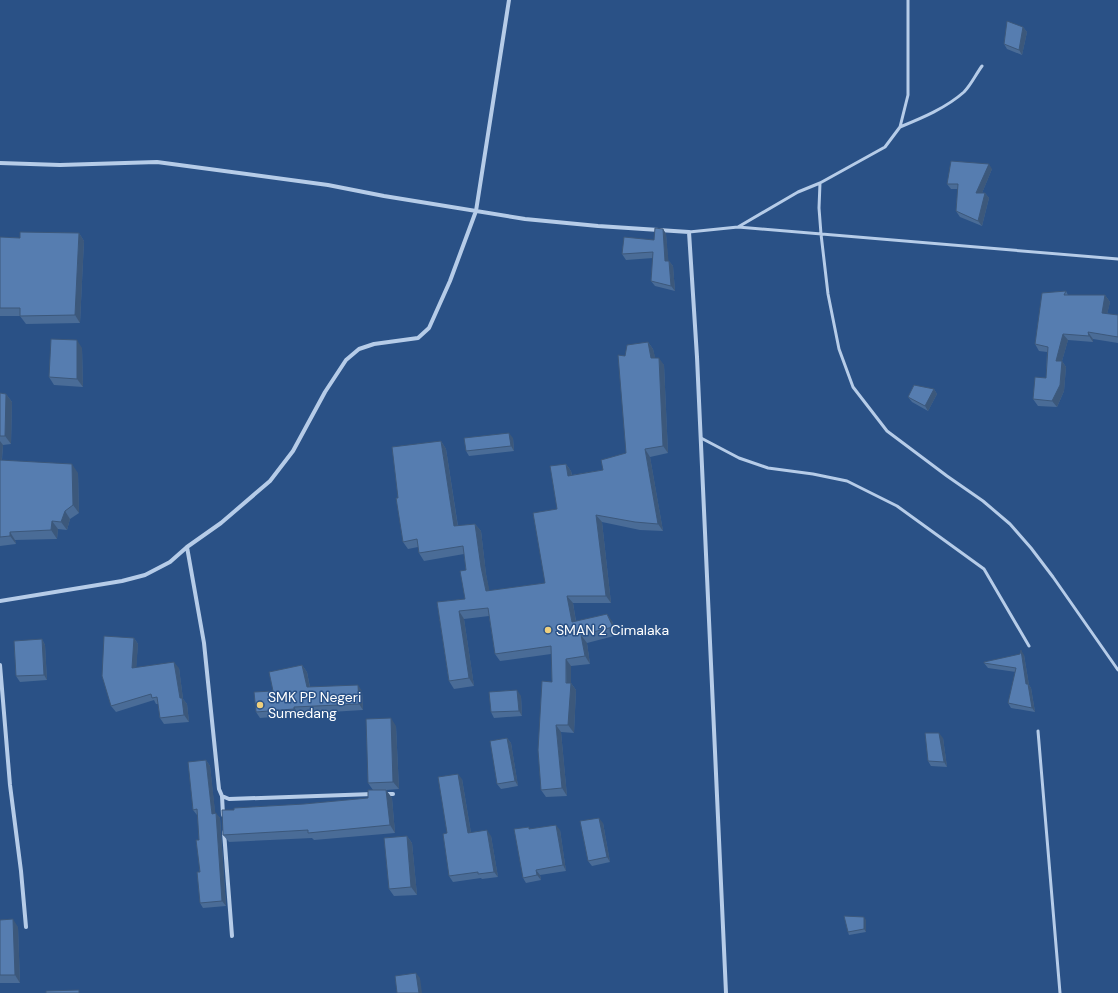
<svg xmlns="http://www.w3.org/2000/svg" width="1118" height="993" font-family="'DM Sans',sans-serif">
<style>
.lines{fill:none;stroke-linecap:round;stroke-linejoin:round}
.lane{stroke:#b6cce8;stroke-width:3}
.street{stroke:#b6cce8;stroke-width:4}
.wall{fill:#4a6c97}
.shaded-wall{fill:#3c587b}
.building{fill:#567db0;stroke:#3c587b}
.poi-dot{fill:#eecf7d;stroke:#2a5186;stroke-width:1.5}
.labels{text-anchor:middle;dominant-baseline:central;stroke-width:3;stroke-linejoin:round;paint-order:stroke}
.poi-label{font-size:14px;fill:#fff;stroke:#2a5186;text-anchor:start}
</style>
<rect width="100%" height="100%" fill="#2a5186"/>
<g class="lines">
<path class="lane" d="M900,127C922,118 946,108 964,92C971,85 976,74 982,66
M820,183L819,208L821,234L828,294L839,349L853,387L887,431L947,476L983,501L1010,524L1031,548L1053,577L1118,670
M738,227L798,192L820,183L885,147L900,127L908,95V0
M689,232L738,227L1118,259
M701,438L739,458L768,468L813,474L847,481L897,506L984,569L1029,646
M1038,731L1060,993"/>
<path class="street" d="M0,163L60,165L157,162L328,185L384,196L525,219L598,226L689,232L697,357L726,993
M187,547L204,643L219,789L222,796L229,799L373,794
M0,601L122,581L145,575L170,562L187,547L221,523L270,481L293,451L325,392L346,360L359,349L374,344L418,338L429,328L450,281L476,211L509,0
M0,665L10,785L21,871L26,927
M384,794H393
M222,796L223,815
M224,832L232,936"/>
</g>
<path class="wall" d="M1023,27L1027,32L1022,55L1007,49L1004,44Z
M992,169L982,193H985L989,198L982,226L960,217L956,211L958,189H951L947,184Z
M663,229L666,234L668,261H669L673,266L675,291L655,286L651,281L653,258L626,260L622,254L654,240Z
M79,233L84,241L80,323L26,324L20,316H0V237L20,238Z
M1066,291L1068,295H1105L1110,302L1107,314L1118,315V343L1093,339V342L1068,340L1062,361L1066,367L1064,391L1057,407L1038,406L1033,399L1046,378L1047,352L1039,351L1035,344Z
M648,342L653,349L655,358L664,365L668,453L650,457L663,531L640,530L602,522L611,603H573L576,621H612L618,635L587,643L590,664L571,666V683L576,690L574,733L561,732L567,796L546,797L541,790L552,682L551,654L500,661L495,654L489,616L464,619L474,686L454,689L449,681L437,602L465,599L466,570L464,554L424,561L419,553L418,547L408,549L403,542L398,498L441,441L446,449L458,526L475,524L481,531L486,574L489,591L545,583L557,509L566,464L571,471L572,475L603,470L626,453L625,356Z
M82,348L83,387L54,385L49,377Z
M934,389L937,394L928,411L912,402L908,397Z
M0,393L6,394L12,402L11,444L3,445L2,460L78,473L79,513L70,519L67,530L58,529L57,539L15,540L16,544L0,546Z
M513,438L514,451L469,456L466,451Z
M134,638L138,644L136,667L179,668L183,699L187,704L189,722L164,724L160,718L158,704H156L154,700L116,712L111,706Z
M42,639L45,645L47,680L20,682L16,676Z
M1024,655L1029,685L1031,688L1035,712L1011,708L1008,703L1016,672L988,668L984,663Z
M302,665L307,672L310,687L362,691L363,710L298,714V715L260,718L256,712L273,691Z
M521,696L522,716L494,718L491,712Z
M396,726L399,789L386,790L392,798L395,833L314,840L312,838L229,842L223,835L304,804L368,798L373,790L368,783Z
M507,738L511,743L518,786L501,789L497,784Z
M943,738L947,767L931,766L928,761Z
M206,760L210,766L215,813L220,818L226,906L203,908L200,903L199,840L198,815H197L193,810Z
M462,779L471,833L491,836L498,877L482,879L481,878L453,882L449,876L447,833Z
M603,823L610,862L592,866L588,861Z
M530,829L560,830L566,871L540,875L541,880L526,883L523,878Z
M407,836L412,843L417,895L394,896L389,889Z
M0,920L18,927L20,983H0Z
M866,920V932L849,935L848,932Z"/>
<path class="shaded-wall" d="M1023,27L1027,32L1022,55L1019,50Z
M989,164L992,169L980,198L976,193Z
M985,193L989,198L982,226L978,221Z
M663,229L666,234L669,266L665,261Z
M79,233L84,241L80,323L75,315Z
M669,261L673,266L675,291L671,286Z
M1105,295L1110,302L1106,319L1102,313Z
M1088,332L1093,339V342L1089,336Z
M1063,334L1068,340L1062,361L1066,367L1064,391L1057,407L1052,401L1056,361Z
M77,340L82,348L83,387L77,379Z
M648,342L653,349L657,365L651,358Z
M659,358L664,365L668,453L663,446Z
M934,389L937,394L928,411L925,406Z
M6,394L12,402L11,444L5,436Z
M509,433L513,438L514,451L511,446Z
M0,441L3,445L1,468L0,466Z
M441,441L446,449L459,534L454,526Z
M645,449L650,457L663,531L658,524Z
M72,464L78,473L79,513L73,505Z
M566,464L571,471L573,483L568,476Z
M65,511L70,519L67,530L61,522Z
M596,515L602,522L611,603L606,596Z
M52,521L58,529L57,539L51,530Z
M475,524L481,531L486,574L491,598L486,591L481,567Z
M10,532L15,540L16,544L10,536Z
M567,596L573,603L577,629L572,622Z
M459,611L464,619L474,686L469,678Z
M607,614L612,621L618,635L613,627Z
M581,635L587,643L590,664L585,656Z
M134,638L138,644L136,674L132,668Z
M42,639L45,645L47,680L44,675Z
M1021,650L1024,655L1029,685L1031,688L1035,712L1032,708L1026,684Z
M566,659L571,666V683L576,690L574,733L568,725Z
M174,662L179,668L183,699L187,704L189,722L184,715L180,698Z
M302,665L307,672L311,694L307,687Z
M358,685L362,691L363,710L359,704Z
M517,690L521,696L522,716L519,711Z
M294,707L298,714V715L294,709Z
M391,718L396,726L399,789L393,782Z
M556,725L561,732L567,796L562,788Z
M939,733L943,738L947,767L944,762Z
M507,738L511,743L518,786L515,781Z
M206,760L210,766L216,819L212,814Z
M458,774L462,779L472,839L468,833Z
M386,790L392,798L395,833L390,825Z
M216,813L220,818L226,906L222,901Z
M599,818L603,823L610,862L607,857Z
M556,825L560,830L566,871L563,865Z
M487,830L491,836L498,877L494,872Z
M407,836L412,843L417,895L411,887Z
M536,870L540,875L541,880L537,875Z
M864,917L866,920V932L864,929Z
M13,919L18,927L20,983L15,975Z
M416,973L420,978L422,993H419Z"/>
<path class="building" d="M1007,21L1023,27L1019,50L1004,44Z
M951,161L989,164L976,193H985L978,221L956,211L958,184H947Z
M655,228L663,229L665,261H669L671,286L651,281L653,252L622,254L624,237L654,240Z
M20,232L79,233L75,315L20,316V308H0V237L20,238Z
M1066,291L1064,295H1105L1102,313L1118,315V337L1088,332L1089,336L1063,334L1056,361H1062L1060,385L1052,401L1033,399L1035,377L1046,378L1048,347L1035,344L1042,293Z
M51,339L77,340V379L49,377Z
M648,342L651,358H659L663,446L645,449L658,524L635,522L596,515L606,596H567L572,622L607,614L613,627L581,635L585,656L566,659V683H571L568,725H556L562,788L541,790L538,750L542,681L552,682L551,646L495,654L488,608L459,611L469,678L449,681L437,602L465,599L460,571L466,570L463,546L419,553L417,539L403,542L396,498H398L392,447L441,441L454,526L475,524L481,567L486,591L545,583L533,513L557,509L550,466L566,464L568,476L603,470L601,460L626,453L618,355L625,356L627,345Z
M914,385L934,389L925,406L908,397Z
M0,393L6,394L5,436H0Z
M509,433L511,446L466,451L464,438Z
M0,460L72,464L73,505L65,511L61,522L52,521L51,530L10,532V536L0,537Z
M104,636L134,638L132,668L174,662L180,698H182L184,715L160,718L157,697L152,698L151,694L111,706L102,676Z
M42,639L44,675L16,676L14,641Z
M1021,650L1026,684H1028L1032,708L1008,703L1016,668L984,663V662L1020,654Z
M302,665L307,687L358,685L359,704L294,707V709L256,712L254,692L273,691L269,672Z
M517,690L519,711L491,712L489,692Z
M391,718L393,782L368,783L366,719Z
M925,733H939L944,762L928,761Z
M507,738L515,781L497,784L490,741Z
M206,760L212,814L216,813L222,901L200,903L197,872H200L196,840H199L197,809L193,810L188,762Z
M458,774L468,833L487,830L494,872L478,874V872L449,876L443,834L447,833L438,777Z
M368,790H386L390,825L308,833V830L223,835L222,810H234V808L304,804L368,798Z
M599,818L607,857L588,861L580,821Z
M556,825L563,865L536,870L537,875L523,878L514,829L529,827V829Z
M407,836L411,887L389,889L384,838Z
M844,916L864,917V929L848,932Z
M13,919L15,975H0V920Z
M416,973L419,993H397L395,976Z
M79,990V993H46V991Z"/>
<g class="poi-dot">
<circle cx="548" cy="630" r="4"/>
<circle cx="260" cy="705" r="4"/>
</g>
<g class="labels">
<g class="poi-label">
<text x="556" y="630">SMAN 2 Cimalaka</text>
<text x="268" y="697">SMK PP Negeri<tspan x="268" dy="16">Sumedang</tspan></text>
</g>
</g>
</svg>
